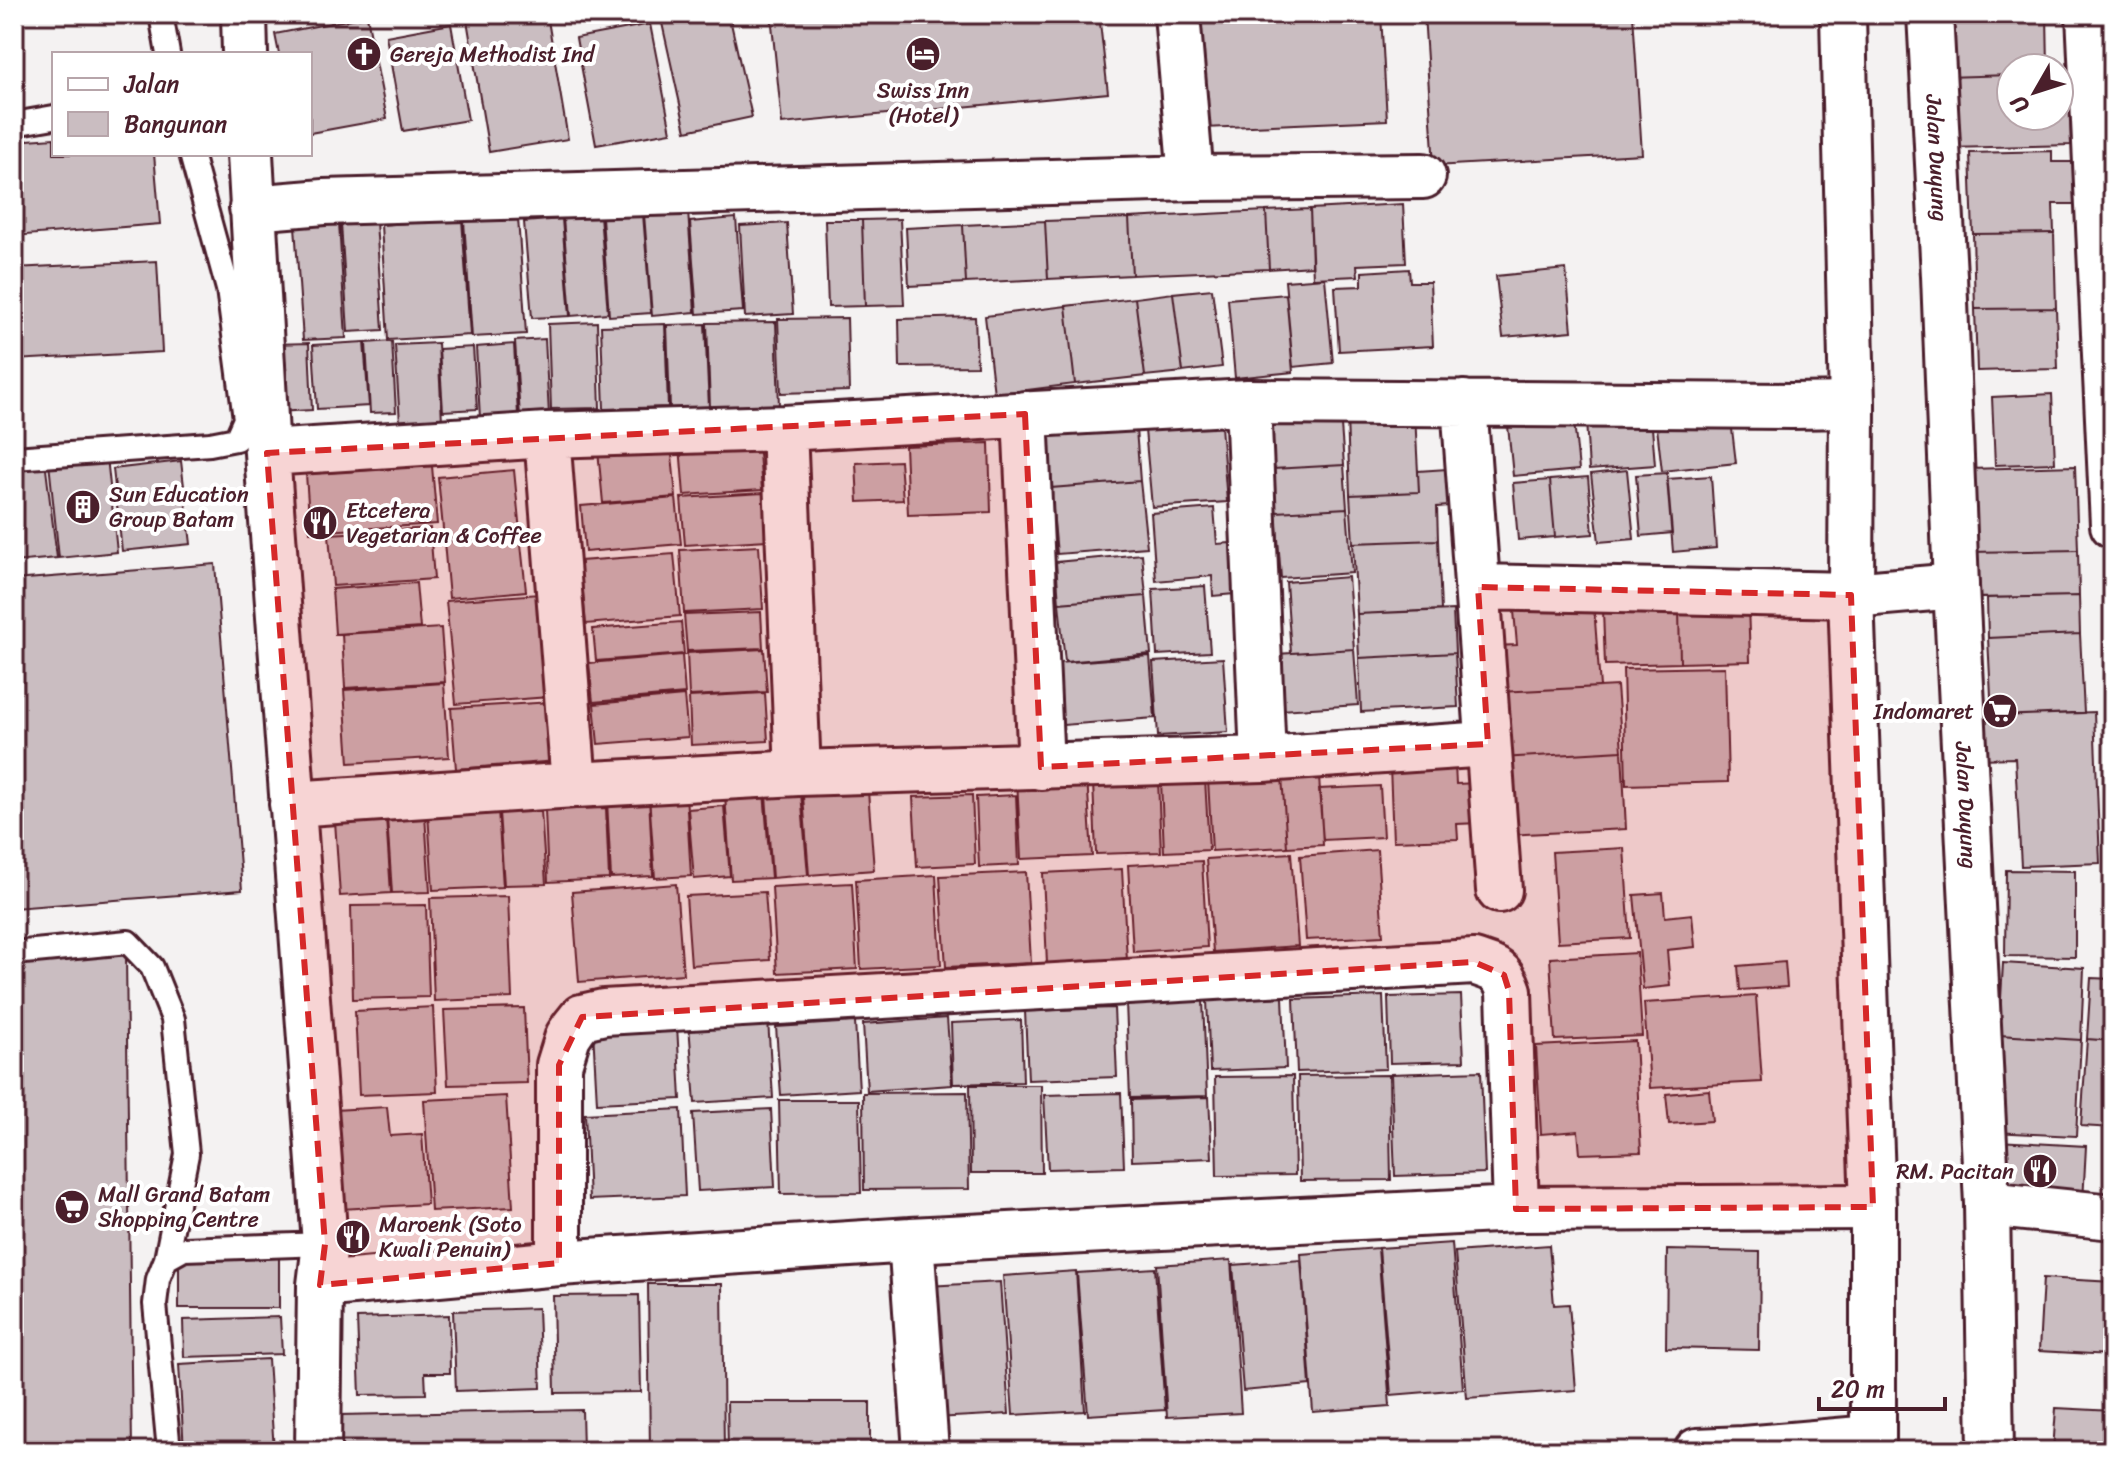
<svg xmlns="http://www.w3.org/2000/svg" width="2127" height="1465" font-family="Sriracha,sans-serif">
<style>
.building{fill:#cabdc1;stroke:#4a1f2b;stroke-width:2}
.lines{fill:none;stroke-linecap:round;stroke-linejoin:round}
.lane-casing{stroke:#4a1f2b;stroke-width:28}
.street-casing{stroke:#4a1f2b;stroke-width:50}
.highway-casing{stroke:#4a1f2b;stroke-width:50}
.lane{stroke:#fff;stroke-width:22}
.street{stroke:#fff;stroke-width:44}
.highway{stroke:#fff;stroke-width:44}
.marked{fill:#d62828;fill-opacity:0.2;stroke:#d62828;stroke-width:6;stroke-dasharray:16 10;stroke-linejoin:round}
.labels{text-anchor:middle;dominant-baseline:central;stroke-width:8;stroke-linejoin:round;paint-order:stroke}
.poi-label{font-size:22px;fill:#4a1f2b;stroke:#fff;text-anchor:start}
.street-label{font-size:22px;fill:#4a1f2b;stroke:#fff}
</style>
<rect width="100%" height="100%" fill="#f4f2f2"/>
<filter id="ink" filterUnits="userSpaceOnUse"><feTurbulence type="fractalNoise" baseFrequency=".0125" numOctaves="2"/><feDisplacementMap in="SourceGraphic" scale="16" xChannelSelector="R" yChannelSelector="G"/><feConvolveMatrix kernelMatrix="1 2 1 2 8 2 1 2 1" color-interpolation-filters="sRGB"/></filter>
<g filter="url(#ink)">
<path class="building" d="M466,14H547L568,139L489,152Z
M704,14H729L752,117L686,131L662,23Z
M771,14H1099L1108,93L782,124Z
M1198,14H1381L1387,120L1204,128Z
M1424,14H1633L1642,154L1434,166Z
M1944,14H2047L2048,68H2011V75L1945,77Z
M367,16L387,119L310,133V54H279L275,34Z
M451,24L468,120L403,131L386,36Z
M650,24L671,132L596,145L576,38Z
M2059,74H2069L2071,145L1948,148L1945,77L2011,75V116H2059Z
M54,138V154H154L160,224L14,236V141Z
M2052,151V162H2073L2074,204H2053L2054,233L1973,234L1970,153Z
M1403,204L1406,263L1357,265L1358,276L1313,278L1310,209Z
M1310,209L1312,266L1269,269L1266,211Z
M688,211L695,312L652,316L644,214Z
M1266,211L1269,269L1132,275L1129,218Z
M643,214L651,313L609,316L602,217Z
M600,215L608,313L571,316L563,218Z
M518,218L526,334L472,337L464,221Z
M736,218L743,311L697,314L690,222Z
M1129,218L1132,275L1048,279L1045,221Z
M462,219L470,335L388,340L381,225Z
M562,219L570,316L532,318L524,222Z
M900,219L904,305L865,306L862,220Z
M825,220H862L865,306L828,307Z
M376,221L383,330L348,332L341,223Z
M1045,221L1048,279L966,283L963,225Z
M339,223L346,338L303,340L295,226Z
M787,223L793,314L745,317L740,226Z
M963,225L966,283L909,286L906,228Z
M2054,233L2056,308L1975,309L1973,234Z
M157,261L162,352L14,360V268Z
M1409,269L1410,282H1430L1433,346L1339,351L1335,287L1362,286V272Z
M1566,269L1572,331L1503,337L1496,276Z
M1325,278L1333,363L1293,367L1285,281Z
M1212,289L1222,367L1183,372L1173,293Z
M1173,293L1183,372L1145,376L1135,298Z
M1286,294L1293,372L1235,378L1228,299Z
M1135,298L1145,376L1075,384L1066,306Z
M1066,306L1075,384L994,394L985,316Z
M2056,308L2058,369L1977,371L1975,309Z
M975,317L977,366L900,367L899,319Z
M847,318L849,391L781,393L778,319Z
M597,322L600,408L551,409L548,324Z
M776,322L779,406L710,408L707,323Z
M665,324L668,407L604,409L601,326Z
M705,324L709,407L670,408L667,325Z
M545,339L549,415L520,417L515,341Z
M392,341L396,412L370,413L366,343Z
M364,342L369,406L317,409L313,345Z
M309,343L312,410L276,412L274,344Z
M438,343L442,421L400,423L395,345Z
M514,344L518,415L480,418L476,347Z
M473,347L477,409L443,411L439,349Z
M2052,394L2055,463L1995,465L1992,397Z
M1340,412L1344,465L1273,469L1269,417Z
M1730,412L1736,463L1662,471L1656,419Z
M1220,413L1227,502L1152,507L1144,419Z
M1415,414L1419,492L1350,495L1347,417Z
M1651,415L1655,465L1589,470L1586,420Z
M1574,421L1579,470L1513,476L1508,426Z
M1136,429L1140,481L1051,488L1046,437Z
M670,434L676,497L603,503L597,440Z
M758,441L762,490L684,495L680,446Z
M989,443L991,512L908,515L905,446Z
M107,457L117,552L59,558L49,463Z
M45,461L57,558L14,562V464Z
M181,461L191,544L122,551L113,469Z
M900,461L903,500L858,502L856,463Z
M1344,465L1347,508L1276,512L1273,469Z
M432,466L437,524L310,532L306,474Z
M2075,466L2078,550L1970,552L1968,469Z
M1447,469L1449,506L1437,507L1438,540L1353,543L1350,495L1419,492L1418,471Z
M514,470L520,532L444,539L438,477Z
M1627,470L1634,539L1599,542L1591,474Z
M1667,473L1672,533L1641,536L1636,475Z
M1711,476L1716,548L1673,552L1667,479Z
M1588,477L1593,534L1555,537L1550,480Z
M1550,480L1555,537L1518,540L1513,483Z
M1140,481L1147,547L1057,554L1051,488Z
M763,493L767,540L685,545L681,498Z
M676,498L681,544L585,552L581,506Z
M1214,508L1217,544L1230,543L1234,594L1213,596L1212,576L1156,581L1151,513Z
M1347,508L1352,573L1281,578L1276,512Z
M430,528L434,579L333,586L329,534Z
M520,535L526,591L449,598L444,542Z
M1438,540L1441,610L1357,614L1353,543Z
M759,546L763,609L684,613L680,550Z
M2078,550L2079,596L1971,598L1970,552Z
M674,554L680,616L586,624L580,561Z
M1142,554L1146,596L1059,603L1056,562Z
M215,564L242,890L14,908V580Z
M1348,577L1354,649L1291,653L1286,582Z
M416,583L420,628L335,634L332,589Z
M1205,586L1210,652L1157,655L1153,589Z
M540,594L549,697L456,704L446,601Z
M1146,596L1151,654L1065,662L1059,603Z
M2079,596L2080,634L1988,638L1987,598Z
M1748,605L1750,661L1680,663L1679,607Z
M1594,607L1600,687L1498,692L1494,646L1517,645L1514,611Z
M1679,607L1680,663L1605,665L1603,610Z
M1453,610L1455,653L1359,658L1357,614Z
M761,612L763,648L687,651L684,615Z
M681,622L684,654L596,661L593,629Z
M441,628L445,682L345,688L342,634Z
M2080,634L2084,713L1992,716L1988,638Z
M764,649L767,692L689,696L687,653Z
M1354,649L1358,705L1281,710L1277,654Z
M1455,653L1458,707L1361,712L1359,658Z
M682,655L685,694L593,702L589,663Z
M1150,656L1155,718L1063,725L1057,663Z
M1223,658L1228,732L1158,736L1153,662Z
M1725,667L1728,782L1626,785L1623,669Z
M444,683L449,757L349,763L344,690Z
M1617,686L1622,751L1501,758L1498,692Z
M765,693L768,741L691,745L689,697Z
M684,696L688,737L598,744L594,704Z
M552,702L557,761L456,769L451,708Z
M2094,712L2100,863L2021,866L2015,758L1979,759L1978,717Z
M1622,751L1626,829L1507,835L1501,758Z
M1455,765L1456,784L1477,783L1479,823L1457,824L1458,839L1393,841L1390,767Z
M1319,775L1323,845L1287,847L1282,776Z
M1087,776L1092,856L1021,859L1017,779Z
M1282,776L1287,847L1212,851L1208,780Z
M1205,779L1209,850L1164,852L1161,781Z
M1158,780L1161,852L1096,854L1093,782Z
M1380,786L1383,837L1323,840L1319,789Z
M868,791L874,870L809,875L803,796Z
M764,792L771,878L731,880L725,795Z
M801,793L808,875L772,878L766,795Z
M686,794L691,876L655,878L649,796Z
M972,795L975,864L917,867L913,797Z
M1016,795L1019,865L979,867L976,797Z
M649,797L653,876L611,878L607,800Z
M724,806L730,876L694,879L688,809Z
M606,808L609,879L548,882L545,810Z
M498,809L503,887L433,890L428,813Z
M541,810L546,884L504,885L499,812Z
M425,815L430,892L392,893L387,817Z
M386,818L391,893L340,896L335,821Z
M1624,848L1630,938L1558,942L1552,852Z
M1377,850L1383,936L1306,940L1300,856Z
M1291,853L1298,946L1213,952L1206,859Z
M1202,861L1207,947L1133,952L1128,865Z
M1122,869L1127,961L1047,964L1043,873Z
M2006,870L2075,871V957L2005,956Z
M1026,872L1031,963L946,967L940,876Z
M936,875L941,965L861,969L856,880Z
M852,883L857,969L777,973L772,887Z
M676,884L683,974L579,982L572,892Z
M765,892L770,960L691,965L686,896Z
M1663,893L1665,917L1692,914L1695,947L1667,950L1670,986L1643,989L1634,895Z
M508,896L512,998L434,1001L430,898Z
M426,905L429,997L353,999L351,906Z
M1637,953L1642,1036L1555,1040L1550,958Z
M126,955L132,1451H14V963Z
M1785,962L1787,987L1740,990L1738,966Z
M2003,963L2084,968L2081,1040L1999,1035Z
M2091,978L2113,979V1041L2087,1039Z
M1461,995L1464,1061L1390,1063L1388,997Z
M1383,996L1386,1069L1297,1072L1294,999Z
M1756,996L1762,1082L1650,1088L1644,1003Z
M1283,997L1286,1068L1210,1071L1207,1000Z
M1203,1000L1207,1096L1130,1098L1126,1003Z
M433,1007L437,1092L359,1095L355,1011Z
M524,1008L527,1083L448,1085L444,1010Z
M1114,1008L1117,1077L1028,1080L1025,1011Z
M947,1018L952,1085L867,1091L863,1024Z
M768,1020L773,1098L695,1103L689,1025Z
M1021,1020L1023,1082L953,1084L951,1023Z
M855,1022L859,1090L781,1095L776,1027Z
M677,1025L681,1099L597,1103L593,1030Z
M1999,1035L2081,1040L2076,1136L1994,1132Z
M2087,1039L2113,1041V1128L2081,1126Z
M1635,1041L1641,1152L1580,1154L1578,1131L1541,1134L1536,1046Z
M1481,1071L1485,1173L1395,1176L1391,1074Z
M1389,1075L1391,1180L1300,1181L1298,1076Z
M1293,1076L1295,1175L1217,1176L1215,1077Z
M970,1085H1041L1042,1173H971Z
M1709,1090L1712,1121L1669,1124L1666,1094Z
M967,1092L969,1189L864,1190L863,1093Z
M1121,1093L1124,1167L1048,1169L1044,1095Z
M506,1096L513,1207L431,1211L424,1100Z
M1209,1097L1212,1158L1132,1161L1131,1100Z
M779,1100H859L861,1193L781,1194Z
M387,1107L390,1136L422,1134L427,1204L341,1209L334,1110Z
M681,1109L685,1196L589,1200L585,1114Z
M771,1109L775,1187L698,1191L693,1113Z
M1997,1141L2086,1146L2083,1202L1994,1196Z
M1452,1243L1463,1389L1391,1395L1379,1248Z
M1549,1245L1554,1305L1569,1304L1576,1390L1467,1398L1455,1252Z
M1378,1248L1390,1406L1313,1412L1301,1254Z
M1667,1250L1760,1252L1759,1350L1666,1348Z
M179,1257H279V1308H179Z
M1231,1260L1241,1413L1167,1417L1157,1265Z
M1301,1260L1310,1385L1243,1391L1233,1265Z
M1155,1268L1165,1410L1088,1415L1077,1273Z
M1076,1271L1085,1411L1013,1415L1003,1276Z
M2043,1278L2113,1282L2110,1355L2039,1351Z
M1000,1282L1009,1414L935,1418L927,1286Z
M648,1284H722L724,1451H650Z
M639,1295L641,1392L555,1393L553,1296Z
M538,1308L541,1388L456,1391L453,1311Z
M449,1315L450,1373H425L426,1394L360,1395L357,1318Z
M280,1317L282,1354L184,1357L183,1320Z
M268,1359L274,1451H184L179,1364Z
M727,1402H870V1451H728Z
M2056,1408L2113,1411V1451H2053Z
M582,1410L583,1450L341,1451L340,1415Z"/>
<g class="lines">
<defs>
<path id="lane" d="M161,14L168,54
M14,124L54,117
M14,458L210,444L236,439L245,419L228,289L191,154
M14,953L128,942L152,967L173,1019L187,1154L166,1259
M169,1451L155,1304L158,1279L166,1259L184,1249L325,1244"/>
<path id="street" d="M244,14L245,54
M1177,14L1190,167L1193,178
M2089,14L2113,525
M250,154L267,453L325,1244L320,1285L318,1451
M252,208L324,202L1193,178L1423,176
M1248,402L1263,759
M1464,403L1499,890
M1025,414L1041,767
M784,428L798,773
M547,435L574,785
M267,453L547,435L784,428L1248,402L1792,406L1852,405
M1478,587L1851,595L1956,586
M292,804L574,785L798,773L1263,759L1488,744
M1987,1204L2113,1217
M911,1240L926,1451
M559,1263V1065L568,1036L574,1027L582,1017L604,1012L1474,962C1495,969 1502,970 1509,991L1516,1209
M320,1285L559,1263L911,1240L1516,1209L1873,1207
M1697,1451L1744,1449L1872,1438"/>
<g id="highway">
<path d="M1843,14L1852,405L1851,595L1873,1207V1451"/>
<path id="s1" d="M1930,14L1944,276L1956,586L1987,1204L1991,1451"/>
</g>
</defs>
<use href="#lane" class="lane-casing"/>
<use href="#street" class="street-casing"/>
<use href="#highway" class="highway-casing"/>
<use href="#lane" class="lane"/>
<use href="#street" class="street"/>
<use href="#highway" class="highway"/>
</g>
</g>
<path class="marked" d="M1025,414L1041,767L1488,744L1478,587L1851,595L1873,1207L1516,1209L1509,991L1504,975L1474,962L582,1017L559,1065V1263L320,1285L325,1244L267,453Z"/>
<defs>
<symbol id="church-disc" viewBox="-11 -11 22 22"><circle r="9.5" fill="#4a1f2b" stroke="#fff"/><path d="M-1.2-6h2.4v3.5h3.3v2.4h-3.3V6h-2.4V-.1h-3.3v-2.4h3.3Z" fill="#fff"/></symbol>
<symbol id="hotel-disc" viewBox="-11 -11 22 22"><circle r="9.5" fill="#4a1f2b" stroke="#fff"/><path d="M-6-4.5h1.5V1H6V5H4.5V3h-9V5H-6ZM-4 0a1.8 1.8 0 1 1 3.6 0ZM.5 0V-2.5h3Q6-2.5 6 0Z" fill="#fff"/></symbol>
<symbol id="building-disc" viewBox="-11 -11 22 22"><circle r="9.5" fill="#4a1f2b" stroke="#fff"/><path d="M-4-6H4V6H1V3H-1V6H-4ZM-2.5-4.3h1.7v1.8h-1.7ZM.8-4.3h1.7v1.8H.8ZM-2.5-1h1.7V.8h-1.7ZM.8-1h1.7V.8H.8Z" fill="#fff"/></symbol>
<symbol id="restaurant-disc" viewBox="-11 -11 22 22"><circle r="9.5" fill="#4a1f2b" stroke="#fff"/><path d="M-5-6h1v4h1v-4h1v4h1v-4h1v5L-1.5 .5V6h-2V.5L-5-1ZM5-6V6H3V1.5H1.5Q1.5-4 5-6Z" fill="#fff"/></symbol>
<symbol id="supermarket-disc" viewBox="-11 -11 22 22"><circle r="9.5" fill="#4a1f2b" stroke="#fff"/><path d="M-6-5.5h2.5l.6 2H6L4.5 2H-2.5L-4.4-4H-6ZM-1.5 3.2a1.3 1.3 0 1 0 .1 0ZM3 3.2a1.3 1.3 0 1 0 .1 0Z" fill="#fff"/></symbol>
</defs>
<g fill-rule="evenodd">
<use href="#church-disc" x="344" y="34" width="40" height="40"/>
<use href="#hotel-disc" x="903" y="34" width="40" height="40"/>
<use href="#building-disc" x="63" y="487" width="40" height="40"/>
<use href="#restaurant-disc" x="300" y="503" width="40" height="40"/>
<use href="#supermarket-disc" x="1980" y="691" width="40" height="40"/>
<use href="#restaurant-disc" x="2020" y="1151" width="40" height="40"/>
<use href="#supermarket-disc" x="52" y="1187" width="40" height="40"/>
<use href="#restaurant-disc" x="333" y="1217" width="40" height="40"/>
</g>
<g class="labels">
<g class="poi-label">
<text x="390" y="54">Gereja Methodist Ind</text>
<text x="923" y="90" text-anchor="middle">Swiss Inn<tspan x="923" dy="25">(Hotel)</tspan></text>
<text x="109" y="494">Sun Education<tspan x="109" dy="25">Group Batam</tspan></text>
<text x="346" y="510">Etcetera<tspan x="346" dy="25">Vegetarian &amp; Coffee</tspan></text>
<text x="1974" y="711" text-anchor="end">Indomaret</text>
<text x="2014" y="1171" text-anchor="end">RM. Pacitan</text>
<text x="98" y="1194">Mall Grand Batam<tspan x="98" dy="25">Shopping Centre</tspan></text>
<text x="379" y="1224">Maroenk (Soto<tspan x="379" dy="25">Kwali Penuin)</tspan></text>
</g>
<g class="street-label">
<text stroke="none"><textPath href="#s1" startOffset="144">Jalan Duyung</textPath></text>
<text stroke="none"><textPath href="#s1" startOffset="792">Jalan Duyung</textPath></text>
</g>
</g>
<rect width="2127" height="1465" fill="none" stroke="#fff" stroke-width="48"/>
<rect x="24" y="24" width="2079" height="1417" fill="none" stroke="#4a1f2b" stroke-width="3" filter="url(#ink)"/>
<rect x="52" y="52" width="260" height="104" fill="#ffffff" stroke="#b7a5aa" stroke-width="2"/>
<rect x="68" y="78" width="40" height="12" fill="#ffffff" stroke="#b7a5aa" stroke-width="2"/>
<text x="124" y="92" font-size="24" fill="#4a1f2b">Jalan</text>
<rect x="68" y="112" width="40" height="24" fill="#cabdc1" stroke="#b7a5aa" stroke-width="2"/>
<text x="124" y="132" font-size="24" fill="#4a1f2b">Bangunan</text>
<g transform="translate(2035 92) rotate(231)"><circle r="38" fill="#ffffff" stroke="#b7a5aa" stroke-width="2"/>
<path d="M0-6L14 30L0 20L-14 30Z" fill="#4a1f2b"/>
<text y="-12" font-size="22" font-weight="bold" text-anchor="middle" fill="#4a1f2b">U</text>
</g>
<path d="M1819 1397v12h126v-12" fill="none" stroke="#4a1f2b" stroke-width="4"/>
<text x="1831" y="1397" font-size="24" fill="#4a1f2b" stroke="#ffffff" stroke-width="6" paint-order="stroke">20 m</text>
</svg>
